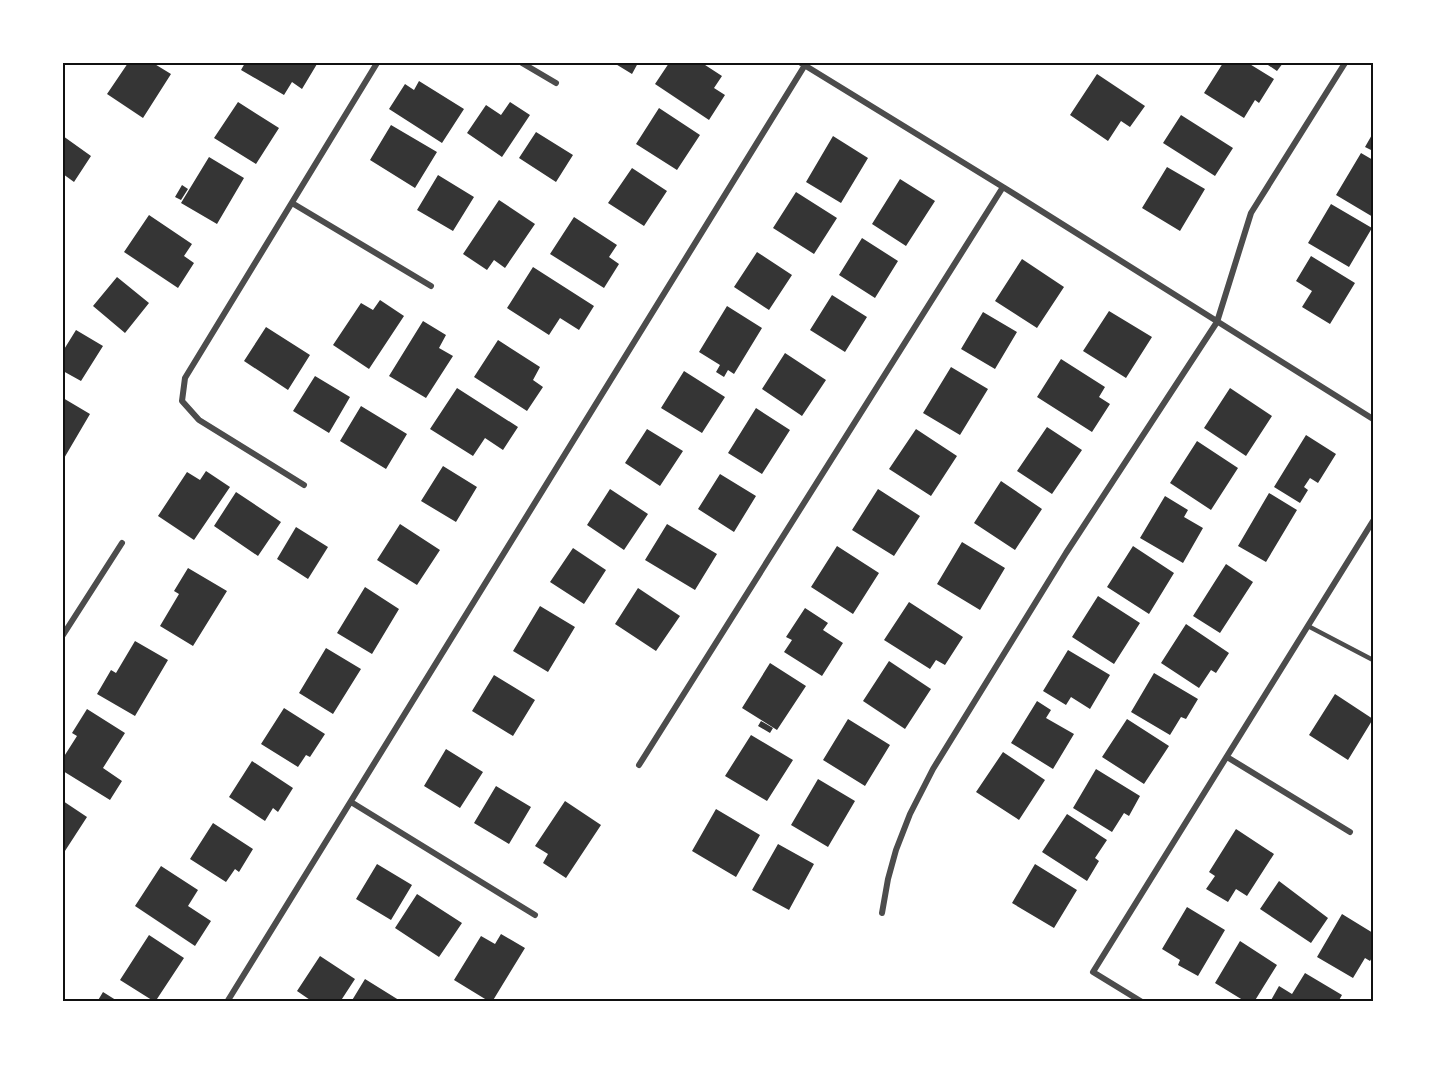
<svg xmlns="http://www.w3.org/2000/svg" width="1436" height="1065" font-family="Lato,sans-serif">
<style>
.building{fill:#353535}
.lines{fill:none;stroke-linecap:round;stroke-linejoin:round}
.service{stroke:#4c4c4c;stroke-width:4.5}
.minor{stroke:#4c4c4c;stroke-width:6}
.neatline{fill:none;stroke:#111;stroke-width:2}
</style>
<rect width="100%" height="100%" fill="#fff"/>
<path class="building" d="M128,63H153L171,74L143,118L107,94Z
M245,63H316L317,64L302,89L292,82L284,95L241,70Z
M614,63H638L632,74Z
M669,63H702L722,76L714,88L725,95L709,120L655,84Z
M1223,63H1248L1274,79L1259,103L1255,100L1244,118L1204,93Z
M1265,63H1283L1277,71Z
M1097,74L1145,106L1130,127L1121,121L1108,141L1070,115Z
M419,81L464,109L442,143L389,109L405,84L414,90Z
M238,102L279,128L256,164L214,138Z
M510,102L530,115L502,157L467,133L486,105L501,115Z
M659,108L700,135L677,170L636,144Z
M1181,115L1233,148L1215,176L1163,143Z
M391,125L437,152L415,188L370,160Z
M536,132L573,155L556,182L519,158Z
M1373,133V151L1365,147Z
M63,136L91,156L74,182L63,174Z
M833,136L868,158L841,203L806,182Z
M1361,153L1373,160V217L1336,195Z
M209,157L244,178L217,224L181,203Z
M1167,167L1205,189L1180,231L1142,208Z
M632,168L667,191L644,226L608,203Z
M438,175L474,197L453,231L417,210Z
M900,179L935,201L906,246L872,224Z
M182,185L188,189L181,200L175,197Z
M796,192L837,218L814,254L773,228Z
M499,200L535,224L505,268L494,260L487,270L463,254Z
M1331,204L1372,228L1349,267L1308,243Z
M149,215L192,244L184,256L194,263L178,288L124,252Z
M574,217L617,245L609,257L619,264L604,288L550,254Z
M862,238L898,261L875,298L839,275Z
M757,252L792,275L769,310L734,287Z
M1311,256L1355,283L1330,324L1302,307L1312,291L1296,281Z
M1022,259L1064,287L1037,328L995,301Z
M533,267L594,306L579,330L560,318L549,335L507,308Z
M117,277L149,303L125,333L93,306Z
M832,295L867,317L845,352L810,330Z
M380,300L404,316L369,369L333,345L361,303L373,310Z
M727,306L762,328L734,374L728,370L724,377L716,372L720,365L699,352Z
M1109,311L1152,337L1126,378L1083,351Z
M983,312L1017,332L995,369L961,349Z
M423,321L446,335L439,348L453,356L426,398L389,376Z
M266,327L310,355L288,390L244,361Z
M76,330L103,346L81,381L63,371V351Z
M498,340L540,367L533,380L543,387L527,411L474,377Z
M785,353L826,380L802,416L762,389Z
M1061,359L1105,387L1099,397L1110,404L1092,432L1037,397Z
M951,367L988,389L960,435L923,413Z
M684,371L725,397L702,433L661,408Z
M315,376L350,397L329,433L293,411Z
M457,388L518,427L503,450L485,438L473,456L430,429Z
M1230,388L1272,416L1246,456L1204,428Z
M63,398L90,414L63,460Z
M361,406L407,434L386,469L340,441Z
M756,408L790,430L762,474L728,453Z
M1047,427L1082,450L1052,494L1017,471Z
M647,429L683,451L660,486L625,463Z
M916,429L957,456L931,496L889,469Z
M1306,435L1336,454L1318,483L1310,478L1304,487L1308,490L1300,503L1274,487Z
M1197,441L1238,468L1211,510L1170,483Z
M443,466L477,487L456,522L421,501Z
M206,471L230,487L194,540L158,516L187,472L200,480Z
M720,474L756,496L734,532L698,509Z
M1001,481L1042,509L1015,550L974,523Z
M610,489L648,514L624,550L587,525Z
M878,489L920,516L894,556L852,530Z
M236,492L281,522L258,556L214,526Z
M1269,493L1297,510L1266,562L1238,546Z
M1165,496L1188,510L1184,517L1203,528L1183,563L1140,538Z
M400,524L440,550L417,585L377,560Z
M667,524L717,554L695,590L645,560Z
M296,527L328,547L308,579L277,559Z
M962,542L1005,568L980,610L937,584Z
M837,546L879,573L853,614L811,587Z
M1133,546L1174,573L1149,614L1107,587Z
M573,548L606,570L584,604L550,582Z
M1226,564L1253,582L1220,633L1193,616Z
M188,568L227,591L193,646L160,626L179,594L174,591Z
M365,587L399,609L372,654L337,633Z
M638,588L680,616L656,651L615,624Z
M1098,596L1140,623L1114,664L1072,637Z
M909,602L963,637L945,665L936,660L930,669L884,640Z
M540,606L575,627L548,672L513,651Z
M805,608L828,623L823,630L843,643L822,676L784,652L792,640L786,637Z
M1186,624L1229,653L1216,673L1211,670L1199,688L1161,663Z
M135,641L168,660L135,716L97,694L111,670L116,673Z
M326,648L361,669L333,714L299,693Z
M1068,650L1110,675L1090,709L1071,697L1066,705L1043,691Z
M889,661L931,689L905,729L863,701Z
M770,663L806,686L777,730L742,708Z
M1154,673L1198,699L1186,719L1181,717L1170,735L1131,712Z
M494,675L535,700L513,736L472,711Z
M1335,694L1373,719L1348,760L1309,735Z
M1037,701L1051,710L1046,718L1074,734L1053,769L1011,743Z
M284,708L325,734L310,757L306,755L298,767L261,744Z
M87,709L125,733L103,768L122,781L110,800L63,771V758L77,736L72,733Z
M848,719L890,745L865,786L823,760Z
M1127,719L1169,746L1144,784L1102,757Z
M761,721L773,728L770,733L758,726Z
M751,735L793,760L767,801L725,776Z
M446,749L483,772L460,808L424,786Z
M1003,752L1045,780L1019,820L976,792Z
M252,761L293,788L278,812L273,808L265,821L229,797Z
M1096,769L1140,796L1129,816L1124,813L1112,832L1073,808Z
M818,779L855,801L828,847L791,825Z
M496,786L531,807L509,844L474,823Z
M63,801L87,817L63,854Z
M565,801L601,825L566,878L543,863L548,854L535,846Z
M716,809L760,835L736,877L692,851Z
M1067,814L1107,840L1095,858L1099,861L1087,881L1042,852Z
M213,823L253,849L239,872L235,869L226,882L190,859Z
M1236,829L1274,854L1247,896L1236,889L1228,902L1206,889L1215,876L1209,872Z
M778,844L814,864L789,910L752,890Z
M377,864L412,885L391,920L356,899Z
M1035,864L1077,890L1054,928L1012,903Z
M161,866L198,890L188,906L211,921L195,946L135,906Z
M1279,881L1328,918L1311,943L1260,909Z
M417,894L462,923L439,957L395,928Z
M1187,907L1225,930L1198,976L1178,965L1180,960L1162,949Z
M1342,914L1373,933V956L1370,961L1365,958L1353,978L1317,957Z
M501,934L525,948L492,1002H490L454,980L481,936L495,944Z
M149,935L184,958L155,1002L120,980Z
M1240,941L1277,965L1254,1002H1246L1215,983Z
M320,956L355,979L340,1002H313L297,991Z
M1305,973L1342,995L1338,1002H1270L1279,986L1292,994Z
M365,979L402,1002H351Z
M103,992L119,1002H97Z"/>
<g class="lines">
<path class="service" d="M1308,626L1373,660"/>
<path class="minor" d="M522,63L556,83
M801,63L1003,187L1373,419
M292,203L431,286
M304,485L199,420L182,401L185,378L377,63
M63,635L122,543
M1227,757L1350,832
M639,765L1003,187
M351,802L535,915
M882,913L888,879L896,850L910,814L933,769L1066,553L1217,322L1251,213L1345,63
M227,1002L805,65
M1142,1002L1093,972L1373,521"/>
</g>
<rect width="1436" height="1065" fill="none" stroke="#ffffff" stroke-width="129"/>
<rect x="64" y="64" width="1308" height="936" class="neatline"/>
</svg>
